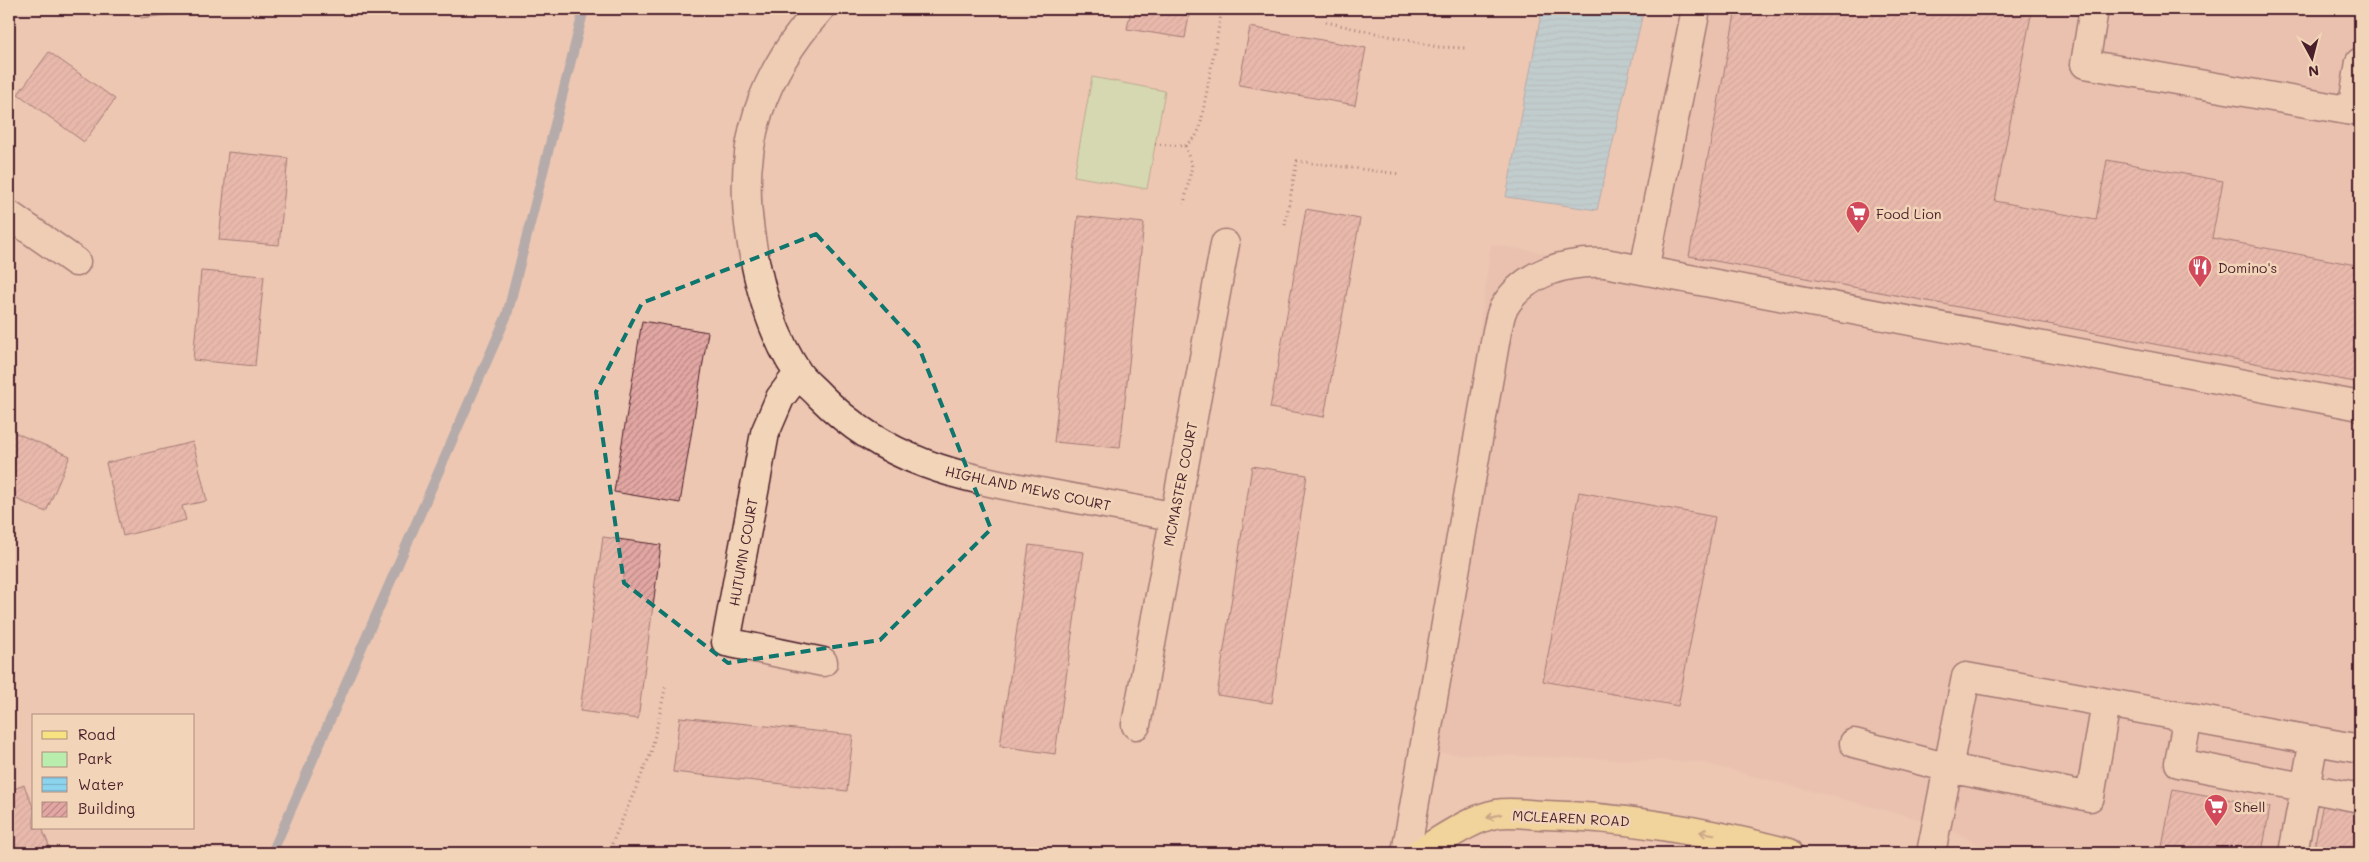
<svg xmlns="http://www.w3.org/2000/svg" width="2369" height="862" font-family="Mali,sans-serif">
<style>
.built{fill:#e7baab}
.park{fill:#b9edad;stroke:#82866c}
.water{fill:url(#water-rules);stroke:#728ba0}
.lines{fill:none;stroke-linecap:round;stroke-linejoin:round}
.stream{stroke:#728ba0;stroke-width:10}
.building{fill:url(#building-hatch);stroke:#4a1f2b}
.minor-casing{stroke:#4a1f2b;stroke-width:31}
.major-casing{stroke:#4a1f2b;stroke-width:31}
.path{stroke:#4a1f2b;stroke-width:3;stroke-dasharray:1 4;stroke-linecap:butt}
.minor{stroke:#f2d5b8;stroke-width:28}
.major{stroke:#f7e281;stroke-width:28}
.oneway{stroke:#a08056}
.marked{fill:none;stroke:#0f766e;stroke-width:4;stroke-dasharray:10 6;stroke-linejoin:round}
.labels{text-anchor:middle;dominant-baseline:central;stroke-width:5;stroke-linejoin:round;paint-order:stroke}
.poi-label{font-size:14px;fill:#4a1f2b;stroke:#f2d5b8;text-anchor:start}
.street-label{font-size:14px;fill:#4a1f2b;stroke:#f2d5b8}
</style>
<defs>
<pattern id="water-rules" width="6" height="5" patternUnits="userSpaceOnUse" patternTransform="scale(1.25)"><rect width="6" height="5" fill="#8cd3ee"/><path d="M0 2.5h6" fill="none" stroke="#7ab5cc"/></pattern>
<pattern id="building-hatch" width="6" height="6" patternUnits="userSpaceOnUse" patternTransform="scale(1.25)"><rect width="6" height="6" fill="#e2a7a3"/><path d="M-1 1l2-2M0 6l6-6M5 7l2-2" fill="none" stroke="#b98785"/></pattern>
</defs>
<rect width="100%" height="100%" fill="#edc7b2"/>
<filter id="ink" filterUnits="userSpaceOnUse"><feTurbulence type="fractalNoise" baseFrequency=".02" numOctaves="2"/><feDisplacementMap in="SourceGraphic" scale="10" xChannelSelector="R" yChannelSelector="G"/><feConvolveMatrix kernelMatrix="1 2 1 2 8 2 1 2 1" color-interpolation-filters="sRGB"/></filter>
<g filter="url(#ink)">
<path class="built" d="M1696,9H2360V853H1996L1938,824L1700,762L1424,753L1491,244L1644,270Z"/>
<path class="park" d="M1092,77L1165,91L1147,189L1074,176Z"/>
<path class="water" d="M1542,9H1644L1597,210L1506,197Z"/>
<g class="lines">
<path class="stream" d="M272,853L507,315L584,9"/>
</g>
<path class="building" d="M140,9H209V10L141,18Z
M1131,9H1190L1185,38L1127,29Z
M1736,9L2032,10L1995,201L2096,220L2107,160L2223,181L2212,238L2356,265L2360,242V383L1689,256Z
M1250,27L1366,48L1355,105L1239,85Z
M49,52L115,99L84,142L18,94Z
M228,152L288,158L279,245L219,240Z
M1306,209L1360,219L1324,417L1270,408Z
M1078,216L1144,223L1120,448L1054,442Z
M201,271L264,276L255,366L193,360Z
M642,321L708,332L680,503L614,492Z
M9,430L70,456L46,512L9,496Z
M193,442L207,501L182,506L186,520L123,536L106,463Z
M1252,466L1307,475L1272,703L1217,695Z
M1579,492L1715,517L1678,706L1543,681Z
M603,537L661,545L638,719L580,711Z
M1029,545L1084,552L1055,754L1000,746Z
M680,717L853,735L847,791L673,772Z
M24,785L34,809V828H42L52,853H9V791Z
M2173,789L2270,807L2262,853H2183V851L2162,847Z
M2324,798L2360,805V853H2313Z"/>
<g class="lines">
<defs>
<path id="minor" d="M820,9C762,74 737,144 750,232C757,280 770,332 798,373C803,381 813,388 820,396C885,462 958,477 1046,493C1088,501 1131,509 1173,516
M2094,9L2085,64L2352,111L2360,62
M9,215L76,262
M1644,270L1696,9
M798,374L780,398L765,433L726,642L823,662
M2188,717L2179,763L2360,798
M1136,725L1225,244
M1854,743L1949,768L2090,797L2106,703
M1406,853L1497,331C1499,324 1500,315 1503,309C1524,272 1566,261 1605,263L2360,406
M1931,853L1966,677L2360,749
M2293,853L2314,740"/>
<path id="major" d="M1419,853C1440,841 1472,818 1496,814C1512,811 1530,815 1546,815C1629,817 1709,832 1789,853"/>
</defs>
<use href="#minor" class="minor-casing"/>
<use href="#major" class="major-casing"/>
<path class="path" d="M1326,22L1438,47L1467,48
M1155,144L1185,146L1192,166L1184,204
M1185,146L1196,136L1200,128L1222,9
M1285,225L1297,161L1400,174
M608,853L651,753L666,685"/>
<use href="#minor" class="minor"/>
<use href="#major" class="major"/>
</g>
<defs><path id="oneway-shaft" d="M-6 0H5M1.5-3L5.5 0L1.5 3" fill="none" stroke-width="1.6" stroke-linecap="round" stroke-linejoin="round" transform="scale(1.25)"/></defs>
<g class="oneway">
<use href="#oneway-shaft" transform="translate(1494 816) rotate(167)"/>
<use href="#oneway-shaft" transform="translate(1707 833) rotate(-171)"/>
</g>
</g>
<path d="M0 0H2369V862H0ZM816,234L918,345L991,529L880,640L728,663L624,583L596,392L642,303Z" fill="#edc7b2" fill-opacity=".55" fill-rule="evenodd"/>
<path class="marked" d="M816,234L918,345L991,529L880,640L728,663L624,583L596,392L642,303Z"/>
<defs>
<symbol id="supermarket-pin" viewBox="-11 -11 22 30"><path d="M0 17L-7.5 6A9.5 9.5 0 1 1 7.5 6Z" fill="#d1495b" stroke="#f2d5b8"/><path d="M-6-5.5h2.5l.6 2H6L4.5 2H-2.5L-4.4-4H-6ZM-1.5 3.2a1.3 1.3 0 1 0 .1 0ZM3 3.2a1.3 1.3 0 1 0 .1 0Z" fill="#fff"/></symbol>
<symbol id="restaurant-pin" viewBox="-11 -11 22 30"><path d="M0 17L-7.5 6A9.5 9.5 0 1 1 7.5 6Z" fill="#d1495b" stroke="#f2d5b8"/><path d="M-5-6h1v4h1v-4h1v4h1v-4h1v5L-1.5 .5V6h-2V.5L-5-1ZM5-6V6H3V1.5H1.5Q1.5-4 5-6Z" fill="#fff"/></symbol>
</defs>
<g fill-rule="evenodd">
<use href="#supermarket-pin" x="1844" y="199" width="28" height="38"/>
<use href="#restaurant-pin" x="2186" y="253" width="28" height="38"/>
<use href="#supermarket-pin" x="2202" y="792" width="28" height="38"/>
</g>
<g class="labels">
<g class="poi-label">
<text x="1876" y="213">Food Lion</text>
<text x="2218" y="267">Domino's</text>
<text x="2234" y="806">Shell</text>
</g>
<g class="street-label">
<text transform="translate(1180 484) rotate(-79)">MCMASTER COURT</text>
<text transform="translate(1028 488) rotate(12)">HIGHLAND MEWS COURT</text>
<text transform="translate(743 552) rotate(-80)">HUTUMN COURT</text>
<text transform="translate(1571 818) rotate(3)">MCLEAREN ROAD</text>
</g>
</g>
<rect width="2369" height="862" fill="none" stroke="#f2d5b8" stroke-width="30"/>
<rect x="15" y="15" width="2339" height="832" fill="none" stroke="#4a1f2b" stroke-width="2" filter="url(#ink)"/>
<rect x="32" y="714" width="162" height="115" fill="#f2d5b8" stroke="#af8c80"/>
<rect x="42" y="731" width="25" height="8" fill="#f7e281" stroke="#af8c80"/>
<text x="78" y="740" font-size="15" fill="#4a1f2b">Road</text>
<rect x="42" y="752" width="25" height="15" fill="#b9edad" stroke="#af8c80"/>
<text x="78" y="764" font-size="15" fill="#4a1f2b">Park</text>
<rect x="42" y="777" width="25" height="15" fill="url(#water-rules)" stroke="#af8c80"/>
<text x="78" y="790" font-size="15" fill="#4a1f2b">Water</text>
<rect x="42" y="802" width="25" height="15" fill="url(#building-hatch)" stroke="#af8c80"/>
<text x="78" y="814" font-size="15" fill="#4a1f2b">Building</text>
<g transform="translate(2312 58) rotate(173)" stroke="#f2d5b8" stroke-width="4" paint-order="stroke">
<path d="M0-4L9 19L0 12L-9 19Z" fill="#4a1f2b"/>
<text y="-8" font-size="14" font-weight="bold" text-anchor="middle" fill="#4a1f2b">N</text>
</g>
</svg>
